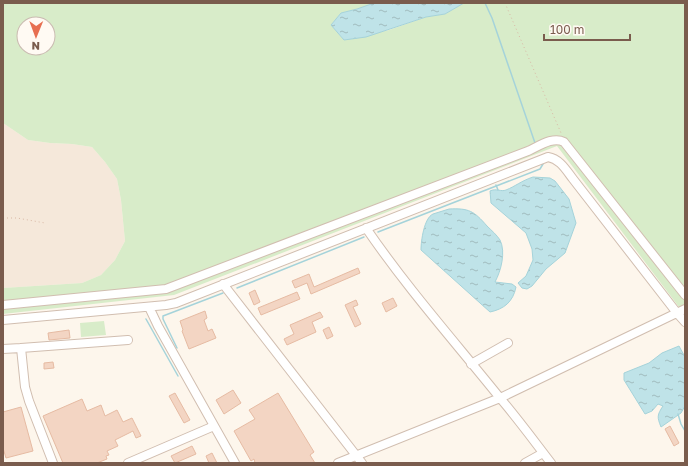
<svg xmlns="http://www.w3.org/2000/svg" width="688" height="466" font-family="'Golos Text',sans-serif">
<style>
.residential{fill:#f5e8da}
.grass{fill:#d8ecc9;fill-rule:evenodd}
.water{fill:url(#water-ripples);stroke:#a5d3da}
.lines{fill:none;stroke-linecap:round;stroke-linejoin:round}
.stream{stroke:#a5d3da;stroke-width:1.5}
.building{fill:#f3d5c3;stroke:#e6bba3}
.minor-casing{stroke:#d1beb0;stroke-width:10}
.path{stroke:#d9b8a5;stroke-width:1;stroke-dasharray:1 3;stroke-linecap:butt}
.minor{stroke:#fff;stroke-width:8}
</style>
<defs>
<pattern id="water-ripples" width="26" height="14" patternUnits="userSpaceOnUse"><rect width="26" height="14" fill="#bfe3e8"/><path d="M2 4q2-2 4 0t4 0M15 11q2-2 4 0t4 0" fill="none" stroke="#a0bbbe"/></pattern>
</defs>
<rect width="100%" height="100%" fill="#fdf6ec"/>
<path class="residential" d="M3,123L28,140L50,143L72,144L92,147L105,162L117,179L121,200L125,241L115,260L101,275L82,283L3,288Z"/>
<path class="grass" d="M3,3H374L357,9L341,13L331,25L344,40L389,30L426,17L445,14L464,3H685V315L557,146L174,295L3,314V288L82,283L101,275L115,260L125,241L121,200L117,179L105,162L92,147L72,144L50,143L28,140L3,123ZM24,24H48V48H24Z
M104,321L106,335L81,337L80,323Z"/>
<path class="water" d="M374,3H464L445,14L426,17L366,37L344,40L331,25L341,13L357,9Z
M533,177L550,178L555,181L569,199L576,223L565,253L546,269L532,286L527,289L522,288L518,283L526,276L533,260L532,249L526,233L491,203L490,191C496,188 501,192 506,190C516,186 521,181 533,177Z
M449,209C469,208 474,211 487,226C491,230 497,235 500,240C506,252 501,271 495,282L512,284L516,287C513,302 504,309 490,312L421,250C421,241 424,218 433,214C438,212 444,211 449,209Z
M679,346L685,357V406L681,413L661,427C657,417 657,415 663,406L658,404L652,411L645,414L624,380V373L649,363L662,353Z"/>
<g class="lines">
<path class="stream" d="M485,3L492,18L535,143
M496,185L498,190
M378,232L540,169L543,164
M237,288L364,237
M146,319L178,376
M177,348L163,319V316L223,293
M678,414L681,424L685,431"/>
</g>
<path class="building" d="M358,268L360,273L311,294L307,283L295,288L292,281L309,274L314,287Z
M255,290L260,302L254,305L249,293Z
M297,292L300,299L261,315L258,308Z
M393,298L397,306L386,312L382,303Z
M356,300L358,305L353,307L361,324L355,327L345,305Z
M205,311L207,318L204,320L208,331L212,329L216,338L189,349L182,331L183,330L180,321Z
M320,312L323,317L312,322L316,332L287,345L284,339L294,334L290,325Z
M329,327L333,336L327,339L323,330Z
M69,330L70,338L49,340L48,333Z
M53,362L54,368L44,369V363Z
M233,390L241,403L224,414L216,400Z
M175,393L190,420L184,423L169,396Z
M278,393L314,452L310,455L315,463H255L254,459L251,461L234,431L255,419L249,410Z
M82,399L87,411L101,405L105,416L117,410L123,422L132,418L141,436L136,438L133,431L115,440L118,446L107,451L109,455L106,456L107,459L97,463H63L43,416Z
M21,407L33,451L6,458L3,448V412Z
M670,426L679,443L674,446L665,429Z
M192,446L196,454L175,463L171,456Z
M212,453L217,463H209L206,456Z"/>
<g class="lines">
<defs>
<path id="minor" d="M366,228C407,288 455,342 500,398C518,419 534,441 551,463
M223,284L362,463
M3,305L166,289L528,151C539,146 553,136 564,142L685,295
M149,307L158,326L235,463
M3,320L166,305L176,303L548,157C560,159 566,170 573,179L677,313L685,322
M3,349L21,348
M471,364L508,343
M53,463L29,401L25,387L21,348L128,340
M128,463L214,426
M338,463L500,398L685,309
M525,463L543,453"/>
</defs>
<use href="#minor" class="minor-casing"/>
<path class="path" d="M505,3L561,133
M3,218H17L45,223"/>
<use href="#minor" class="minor"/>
</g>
<rect width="688" height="466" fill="none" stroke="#7a5c4d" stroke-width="8"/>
<g transform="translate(36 36) rotate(181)"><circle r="19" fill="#fffaf3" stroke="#cabbb1"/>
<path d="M0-3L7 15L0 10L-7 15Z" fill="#e76f51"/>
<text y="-6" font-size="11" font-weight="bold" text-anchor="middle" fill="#7a5c4d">N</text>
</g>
<path d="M544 34v6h86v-6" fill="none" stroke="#7a5c4d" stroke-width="2"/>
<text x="550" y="34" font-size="12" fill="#7a5c4d" stroke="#fffaf3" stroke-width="3" paint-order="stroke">100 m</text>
</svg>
